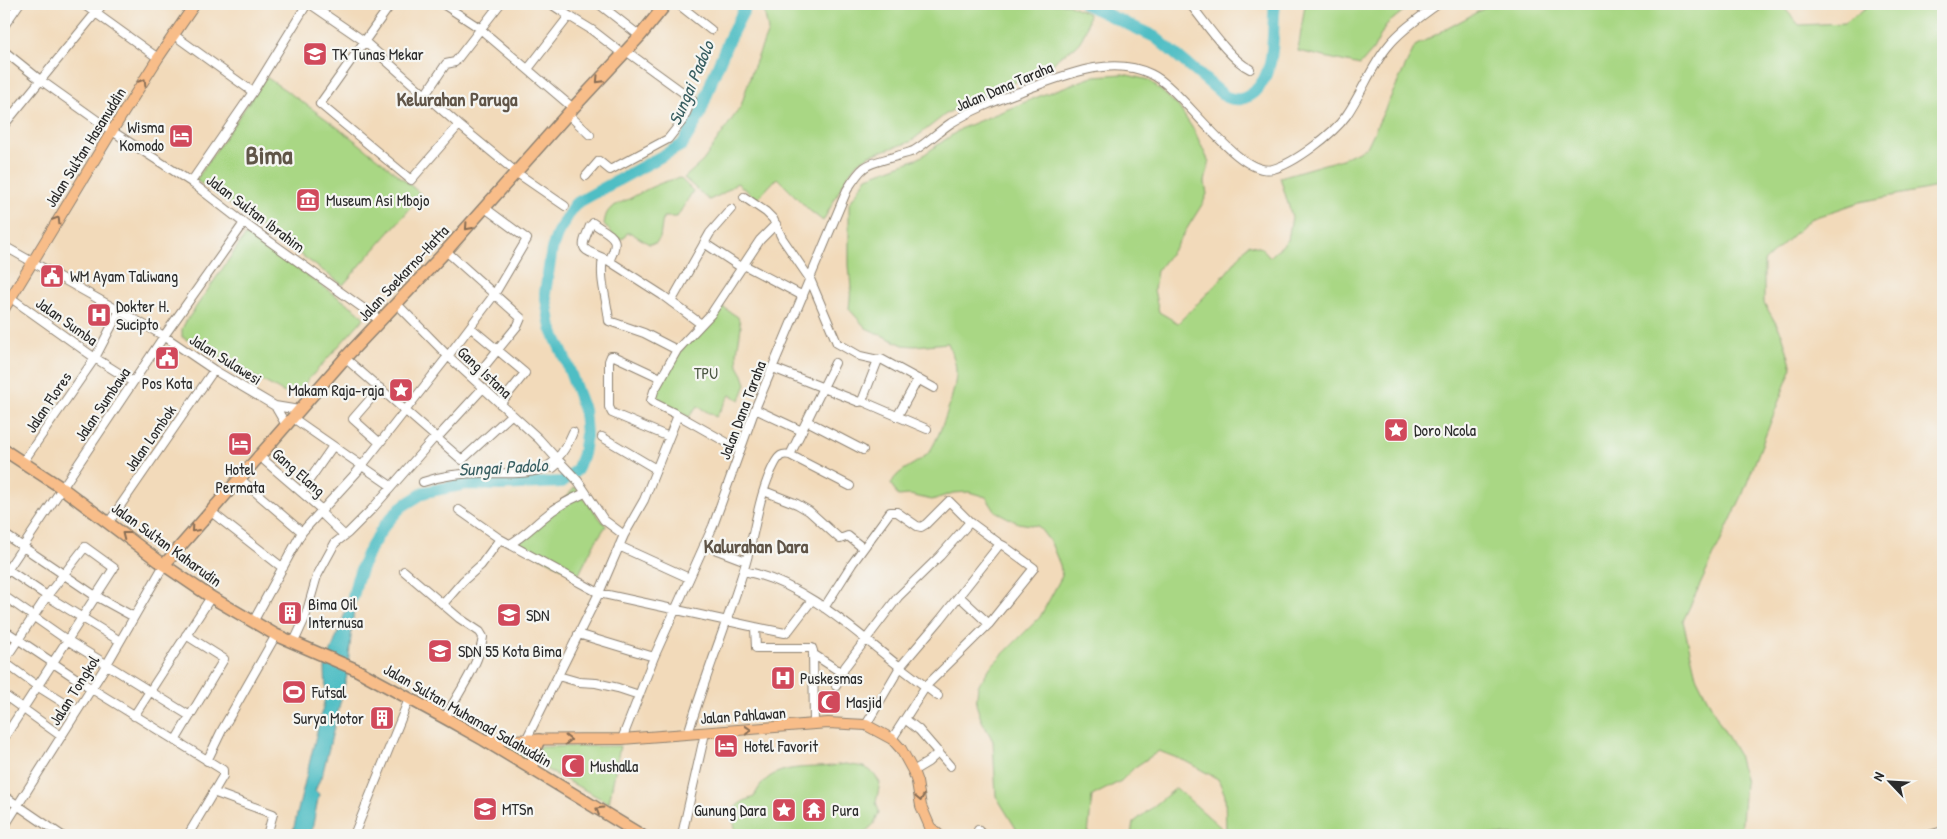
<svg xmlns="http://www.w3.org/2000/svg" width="1947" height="839" font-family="'Patrick Hand',sans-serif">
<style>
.green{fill:#a9d784;stroke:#6a8158}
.water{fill:#50bec4;stroke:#3e7478}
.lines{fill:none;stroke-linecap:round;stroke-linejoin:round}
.river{stroke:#50bec4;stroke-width:12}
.minor-casing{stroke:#8e8272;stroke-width:10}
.major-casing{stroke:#8e8272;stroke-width:12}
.highway-casing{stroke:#8e8272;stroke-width:14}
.minor{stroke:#fff;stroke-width:8}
.major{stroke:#f8bd89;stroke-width:10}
.highway{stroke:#f8bd89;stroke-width:11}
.oneway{stroke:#876d55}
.labels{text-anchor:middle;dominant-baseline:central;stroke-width:4.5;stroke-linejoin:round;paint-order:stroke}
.poi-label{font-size:16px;fill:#2b2b2b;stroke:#f6f6f2;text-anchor:start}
.street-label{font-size:16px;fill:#2b2b2b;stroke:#f6f6f2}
.park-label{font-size:16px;fill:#4a5641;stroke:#f6f6f2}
.water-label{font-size:18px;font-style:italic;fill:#385e61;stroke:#f6f6f2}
.quarter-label{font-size:19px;font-weight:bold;fill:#605548;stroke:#f6f6f2}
.town-label{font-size:26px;font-weight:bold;fill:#605548;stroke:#f6f6f2}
</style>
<rect width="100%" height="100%" fill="#f6f6f2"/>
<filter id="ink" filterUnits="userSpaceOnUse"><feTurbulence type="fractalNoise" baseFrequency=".02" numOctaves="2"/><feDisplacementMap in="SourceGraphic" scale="10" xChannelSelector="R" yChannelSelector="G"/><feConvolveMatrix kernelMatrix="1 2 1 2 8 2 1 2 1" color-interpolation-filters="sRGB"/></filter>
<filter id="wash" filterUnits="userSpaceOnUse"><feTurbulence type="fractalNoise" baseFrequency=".0096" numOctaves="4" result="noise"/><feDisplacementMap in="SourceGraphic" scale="20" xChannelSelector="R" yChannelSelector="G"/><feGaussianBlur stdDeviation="1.12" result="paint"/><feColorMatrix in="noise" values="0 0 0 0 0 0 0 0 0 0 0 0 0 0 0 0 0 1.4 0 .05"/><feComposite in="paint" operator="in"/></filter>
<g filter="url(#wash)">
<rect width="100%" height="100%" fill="#f2daba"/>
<path class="green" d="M763,4H1068L1089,14C1087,27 1084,41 1072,49C1061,57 1060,54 1051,67L965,103L946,114L910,142L870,155L857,163L846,178L823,221L809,210L777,178L757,199L737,183L722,194L709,200L684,178L703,161L741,106L751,74L768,31Z
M1305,4H1412L1386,25L1373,50L1360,65L1298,51Z
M1492,4H1781L1799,25L1845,23L1871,4H1943V186L1860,202L1810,219L1764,262V303L1782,334L1792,367L1742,496L1683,621L1696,676L1718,720L1738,754L1745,783L1741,835H1131L1133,823L1176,788L1226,832L1225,795L1218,779L1185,761L1159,751L1135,767L1121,781L1092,796L1088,835H1020L996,796L993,741L981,719L976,704L978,686L991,666L1040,617L1062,576L1060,565L1051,543L1038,526L1018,523L995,511L986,497L969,492L953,493L932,500L910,495L898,496L891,484C898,468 918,465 929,452C939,440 957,388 956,372C956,361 952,353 948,343L915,346L903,345L866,328L849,309L851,288L849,265V204L867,177L919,158L962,128L1045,94L1095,76L1123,74L1149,80L1178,106L1195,132L1209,162L1205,182L1207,194L1203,203L1176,246L1157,271L1154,290L1159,312L1178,323C1203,298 1229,273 1248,244L1262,248L1270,257L1288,240L1292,217L1280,177L1342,159L1367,147L1415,46Z
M266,77C320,113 372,152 422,195L343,285L196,180Z
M680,178L693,191L677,217H663L660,238L656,243L649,244L631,233H627L624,238L620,239L613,235L604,224C605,218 606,213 610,209C616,204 625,201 631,198C647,189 662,181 680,178Z
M245,236H250L358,311L364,318L299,390L290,394L283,392L182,337V329L185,323Z
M721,306L738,317L741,327L737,352L738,366L743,375L746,384L740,400L730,395L716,417L697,406L689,417L659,400L656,395L658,388L688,340Z
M575,487L606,526L594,544L578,576L516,544L545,521Z
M620,746L609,803L536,764L539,747Z
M506,748L528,749L526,759Z
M846,764C865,768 868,764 880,783L876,802L879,812L874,824L862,835H735C736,829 734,825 733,819C730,805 744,801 754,797C767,768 790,768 818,767C827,767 837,765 846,764Z"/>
<path class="water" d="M357,580L347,675L323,772L315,791L319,794L311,835H292L326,694L325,668Z"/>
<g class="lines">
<path class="river" d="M1085,4L1155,37L1226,97C1238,101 1244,100 1254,92C1278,70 1271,33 1275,4
M353,597L357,580L367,554L384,526L401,507L425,492L466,484L500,485L562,482L577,470L583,454L586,435L584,410L566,361L551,328L545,293L552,249L558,232L575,204L682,145L699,117L712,80L729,39L747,4"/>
</g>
</g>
<g filter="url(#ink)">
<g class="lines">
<defs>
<path id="minor" d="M83,4L158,58
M310,4L364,41L459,125L517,173L565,206
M391,4L320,104L411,180L459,125
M443,4L478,27L573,108
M551,4L569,16
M599,4L640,36
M678,4L711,30
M1190,4C1205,22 1229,59 1250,69
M4,26L19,4
M174,35L253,92
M4,51L39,79L112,131L191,182L244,223L381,321
M528,69L569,16L592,30L623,54
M425,95L446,64L455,62L500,4
M568,114L590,135
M4,125L103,4
M586,176L599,161L610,170L668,139L683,120L692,99L626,51
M191,182L253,92L307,4
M744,197L766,212L773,219L782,238L810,279L837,343L860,356L878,360
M593,223C612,237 622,236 609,261L662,295L701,324
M590,226C580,250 580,248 603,258
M704,243L742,268
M4,246L164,336L214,370L275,406L286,425
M446,251L521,318L518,325L474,379
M609,261L603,258C599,280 607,299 609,321L644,333L677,350
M744,265L803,296
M11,298L95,358L133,382
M671,302L710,233L731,209
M397,304L448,356L539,439L556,458
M470,327L525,373L500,404
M345,358L462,460L511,415
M773,368L859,402L862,401L878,360L881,359L934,388
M661,378L614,356H611L609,361V407L612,413L669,437
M862,401L927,429
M275,406L299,410
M755,409L802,431
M678,415L740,450
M897,417L918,379
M293,418L391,486
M807,421L863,450
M602,437L656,469
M437,438L483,388
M380,443L353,419L380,388
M258,455L322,510
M790,455L850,486
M23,462L95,358L120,310
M553,468L560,462L578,481L604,520L624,535
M239,478L302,532
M423,482C443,475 463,473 484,473C502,473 524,475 542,469C557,464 568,445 573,432
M764,491L797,504L809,511L840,539L848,536L863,548
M301,492L333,446
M459,510L500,539L599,593L755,627L756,648H812L813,651L814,724
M210,511L283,568
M320,512L344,535
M109,522L214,370
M4,534L94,595L134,617
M510,544C524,536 534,525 547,515C558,505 572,499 585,493
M704,545L746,561
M619,546L689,578
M4,567L47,596L120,641
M404,571L459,618L480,632L483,637C479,666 458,693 445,718
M744,571C804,583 852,629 900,667L866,725
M4,575L164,336L244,223
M4,596L67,640L190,716
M959,596L989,624
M443,604L463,581L481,565L500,539
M824,608L852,564L890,512H897L917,526L921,527L926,524L949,501L970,522L1000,544L940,620L900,667L938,696
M253,622L302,532L357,472L448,356L494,295L527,239L485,208
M755,627L785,633L789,630L812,600
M4,630L92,689L223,770V776L188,835
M578,634L654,657
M294,642L305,618L317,576L335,543L348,533L372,509L435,437
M813,654L842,673
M4,661L47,596L85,547L114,568L4,738
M4,662L37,686L77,711
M558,676L579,682L596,683L618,688L639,695
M836,686L845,667L898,597L940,556L970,522
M4,695L61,736
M134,716L211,597
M905,719L919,730L950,766
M688,734C704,679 726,626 743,572C755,537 757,496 775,463C779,456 782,453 790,455L835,363
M622,739L654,657L713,526L755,409L847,190C865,161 867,165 897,156C903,154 910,153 915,150C928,142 939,131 951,123C975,108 1001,99 1027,89C1066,75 1111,55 1151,74C1184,89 1237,178 1273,169C1295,163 1333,134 1346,116C1362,93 1371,66 1389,45C1402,29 1422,16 1438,4
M892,739L926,686L989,624L1034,568L1004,546L1000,544
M526,740L599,593L624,535L644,500L678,415L654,403L651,401L654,391L677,350L711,314L760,240L776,224
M175,741L224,659L186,635
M207,761L222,730L276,635
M913,771L928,762L939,752
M213,792L273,814L267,835
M4,796L61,835
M4,827L107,664L164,565
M978,830L983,835
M354,835L409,699
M682,835L705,733
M1929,835L1943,831"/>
<path id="major" d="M4,309L112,131L158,58L195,4
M484,740L622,739L828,723L866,725L892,739L901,749L913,771L917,782L921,806L930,827L939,835"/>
<path id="highway" d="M4,450L62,488L164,565L211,597L276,635L355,669L445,718L484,740L641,835
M164,565L345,358L446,251L573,108L640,36L666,4
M533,770L534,751L539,740"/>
</defs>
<use href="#minor" class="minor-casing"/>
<use href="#major" class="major-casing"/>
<use href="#highway" class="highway-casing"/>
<use href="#minor" class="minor"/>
<use href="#major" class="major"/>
<use href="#highway" class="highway"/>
</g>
<defs><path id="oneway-chevron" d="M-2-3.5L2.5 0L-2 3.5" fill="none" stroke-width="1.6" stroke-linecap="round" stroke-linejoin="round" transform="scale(1.25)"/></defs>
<g class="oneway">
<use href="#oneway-chevron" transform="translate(599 80) rotate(133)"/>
<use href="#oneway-chevron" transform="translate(143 82) rotate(-58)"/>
<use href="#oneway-chevron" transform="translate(57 220) rotate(-58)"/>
<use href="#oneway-chevron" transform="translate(468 227) rotate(132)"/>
<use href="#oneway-chevron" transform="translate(194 529) rotate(131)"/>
<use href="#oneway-chevron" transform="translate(125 535) rotate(-142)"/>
<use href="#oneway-chevron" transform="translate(748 730) rotate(-4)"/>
<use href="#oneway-chevron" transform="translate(568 740)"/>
<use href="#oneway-chevron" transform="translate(920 798) rotate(79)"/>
<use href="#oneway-chevron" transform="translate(599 810) rotate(-149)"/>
</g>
</g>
<defs>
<symbol id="school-square" viewBox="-11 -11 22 22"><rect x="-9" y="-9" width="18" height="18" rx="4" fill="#d1495b" stroke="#f6f6f2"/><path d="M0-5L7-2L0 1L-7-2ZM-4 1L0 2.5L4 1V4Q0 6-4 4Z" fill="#fff"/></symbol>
<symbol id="hotel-square" viewBox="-11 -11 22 22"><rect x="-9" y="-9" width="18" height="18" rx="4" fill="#d1495b" stroke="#f6f6f2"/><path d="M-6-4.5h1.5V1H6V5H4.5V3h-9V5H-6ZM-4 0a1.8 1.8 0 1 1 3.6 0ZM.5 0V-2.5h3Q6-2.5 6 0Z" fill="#fff"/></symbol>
<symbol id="museum-square" viewBox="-11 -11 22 22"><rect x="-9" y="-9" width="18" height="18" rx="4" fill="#d1495b" stroke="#f6f6f2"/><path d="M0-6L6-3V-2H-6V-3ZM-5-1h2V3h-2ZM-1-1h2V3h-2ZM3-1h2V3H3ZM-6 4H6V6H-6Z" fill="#fff"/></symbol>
<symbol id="civic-square" viewBox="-11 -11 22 22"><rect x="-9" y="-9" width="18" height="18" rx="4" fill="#d1495b" stroke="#f6f6f2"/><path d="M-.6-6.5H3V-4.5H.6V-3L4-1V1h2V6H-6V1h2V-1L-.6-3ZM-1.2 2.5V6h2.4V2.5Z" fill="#fff"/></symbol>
<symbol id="hospital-square" viewBox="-11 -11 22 22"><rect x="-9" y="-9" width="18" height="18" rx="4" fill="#d1495b" stroke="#f6f6f2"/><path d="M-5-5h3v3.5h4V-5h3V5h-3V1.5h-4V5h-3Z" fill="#fff"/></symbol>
<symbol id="sight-square" viewBox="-11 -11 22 22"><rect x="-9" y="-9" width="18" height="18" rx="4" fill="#d1495b" stroke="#f6f6f2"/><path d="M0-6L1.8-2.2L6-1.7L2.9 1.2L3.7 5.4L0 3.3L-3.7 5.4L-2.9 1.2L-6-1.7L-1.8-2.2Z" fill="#fff"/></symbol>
<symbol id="building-square" viewBox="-11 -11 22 22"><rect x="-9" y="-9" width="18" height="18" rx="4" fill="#d1495b" stroke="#f6f6f2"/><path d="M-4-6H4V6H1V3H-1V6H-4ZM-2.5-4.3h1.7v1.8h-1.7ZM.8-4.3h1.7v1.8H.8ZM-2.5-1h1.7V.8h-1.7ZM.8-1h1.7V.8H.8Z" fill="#fff"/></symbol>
<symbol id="stadium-square" viewBox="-11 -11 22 22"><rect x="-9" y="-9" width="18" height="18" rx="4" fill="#d1495b" stroke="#f6f6f2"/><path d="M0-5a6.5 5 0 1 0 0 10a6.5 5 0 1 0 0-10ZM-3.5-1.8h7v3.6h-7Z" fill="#fff"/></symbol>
<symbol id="mosque-square" viewBox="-11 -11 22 22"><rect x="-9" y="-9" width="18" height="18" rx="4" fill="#d1495b" stroke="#f6f6f2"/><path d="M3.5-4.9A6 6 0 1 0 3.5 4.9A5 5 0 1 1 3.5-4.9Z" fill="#fff"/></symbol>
<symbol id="temple-square" viewBox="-11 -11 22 22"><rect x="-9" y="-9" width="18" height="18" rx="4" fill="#d1495b" stroke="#f6f6f2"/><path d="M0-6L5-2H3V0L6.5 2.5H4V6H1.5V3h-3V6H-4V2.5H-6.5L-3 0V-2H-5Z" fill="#fff"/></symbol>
</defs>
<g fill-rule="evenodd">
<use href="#school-square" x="301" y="40" width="28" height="28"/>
<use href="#hotel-square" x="167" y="122" width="28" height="28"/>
<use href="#museum-square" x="294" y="186" width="28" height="28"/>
<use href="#civic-square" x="38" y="262" width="28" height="28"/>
<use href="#hospital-square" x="85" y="301" width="28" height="28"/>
<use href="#civic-square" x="153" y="344" width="28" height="28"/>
<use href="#sight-square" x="387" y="376" width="28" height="28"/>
<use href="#sight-square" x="1382" y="416" width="28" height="28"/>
<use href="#hotel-square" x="226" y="430" width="28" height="28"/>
<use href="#building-square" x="276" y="599" width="28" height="28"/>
<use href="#school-square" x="495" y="601" width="28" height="28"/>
<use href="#school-square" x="426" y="637" width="28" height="28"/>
<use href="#hospital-square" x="769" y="664" width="28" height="28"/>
<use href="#stadium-square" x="280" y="678" width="28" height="28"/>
<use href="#mosque-square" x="815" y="688" width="28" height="28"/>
<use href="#building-square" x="368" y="704" width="28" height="28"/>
<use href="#hotel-square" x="712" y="732" width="28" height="28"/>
<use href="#mosque-square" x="559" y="752" width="28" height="28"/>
<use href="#school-square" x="471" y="795" width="28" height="28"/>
<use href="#sight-square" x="770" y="796" width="28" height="28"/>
<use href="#temple-square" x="800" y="796" width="28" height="28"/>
</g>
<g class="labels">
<g class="poi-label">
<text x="332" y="54">TK Tunas Mekar</text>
<text x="164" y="127" text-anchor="end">Wisma<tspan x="164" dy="18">Komodo</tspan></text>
<text x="326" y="200">Museum Asi Mbojo</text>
<text x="70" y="276">WM Ayam Taliwang</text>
<text x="116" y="306">Dokter H.<tspan x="116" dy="18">Sucipto</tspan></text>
<text x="167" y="383" text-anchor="middle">Pos Kota</text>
<text x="384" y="390" text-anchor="end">Makam Raja-raja</text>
<text x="1414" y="430">Doro Ncola</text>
<text x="240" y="469" text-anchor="middle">Hotel<tspan x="240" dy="18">Permata</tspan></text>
<text x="308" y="604">Bima Oil<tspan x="308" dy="18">Internusa</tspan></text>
<text x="526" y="615">SDN</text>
<text x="458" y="651">SDN 55 Kota Bima</text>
<text x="800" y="678">Puskesmas</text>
<text x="312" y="692">Futsal</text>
<text x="846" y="702">Masjid</text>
<text x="364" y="718" text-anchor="end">Surya Motor</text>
<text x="744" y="746">Hotel Favorit</text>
<text x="590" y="766">Mushalla</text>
<text x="502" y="809">MTSn</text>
<text x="766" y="810" text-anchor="end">Gunung Dara</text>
<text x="832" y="810">Pura</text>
</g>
<g class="street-label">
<text transform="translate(1004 86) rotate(-23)">Jalan Dana Taraha</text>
<text transform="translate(85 147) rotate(-58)">Jalan Sultan Hasanuddin</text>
<text transform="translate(256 213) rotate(37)">Jalan Sultan Ibrahim</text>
<text transform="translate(403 273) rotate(-47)">Jalan Soekarno-Hatta</text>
<text transform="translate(67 321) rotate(35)">Jalan Sumba</text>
<text transform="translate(226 359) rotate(32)">Jalan Sulawesi</text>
<text transform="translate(485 372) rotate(43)">Gang Istana</text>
<text transform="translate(48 402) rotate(-56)">Jalan Flores</text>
<text transform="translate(102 404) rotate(-56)">Jalan Sumbawa</text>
<text transform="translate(742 410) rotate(-69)">Jalan Dana Taraha</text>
<text transform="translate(150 438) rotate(-55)">Jalan Lombok</text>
<text transform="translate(299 472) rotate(41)">Gang Elang</text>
<text transform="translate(167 544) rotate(36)">Jalan Sultan Kaharudin</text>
<text transform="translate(74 690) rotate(-58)">Jalan Tongkol</text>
<text transform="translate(468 715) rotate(30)">Jalan Sultan Muhamad Salahuddin</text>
<text transform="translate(743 715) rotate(-4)">Jalan Pahlawan</text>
</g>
<g class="park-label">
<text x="706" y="373">TPU</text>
</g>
<g class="water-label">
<text transform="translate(691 83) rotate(-67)">Sungai Padolo</text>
<text transform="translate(503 467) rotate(-3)">Sungai Padolo</text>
</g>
<g class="quarter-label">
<text x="457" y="99">Kelurahan Paruga</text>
<text x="756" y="546">Kalurahan Dara</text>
</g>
<g class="town-label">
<text x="269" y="154">Bima</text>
</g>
</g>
<rect width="1947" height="839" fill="none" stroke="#f6f6f2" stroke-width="20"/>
<g transform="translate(1890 782) rotate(295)" stroke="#f6f6f2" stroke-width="4" paint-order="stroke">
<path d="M0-4L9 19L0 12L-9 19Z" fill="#2b2b2b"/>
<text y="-8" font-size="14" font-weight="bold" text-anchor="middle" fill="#2b2b2b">N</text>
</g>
</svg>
